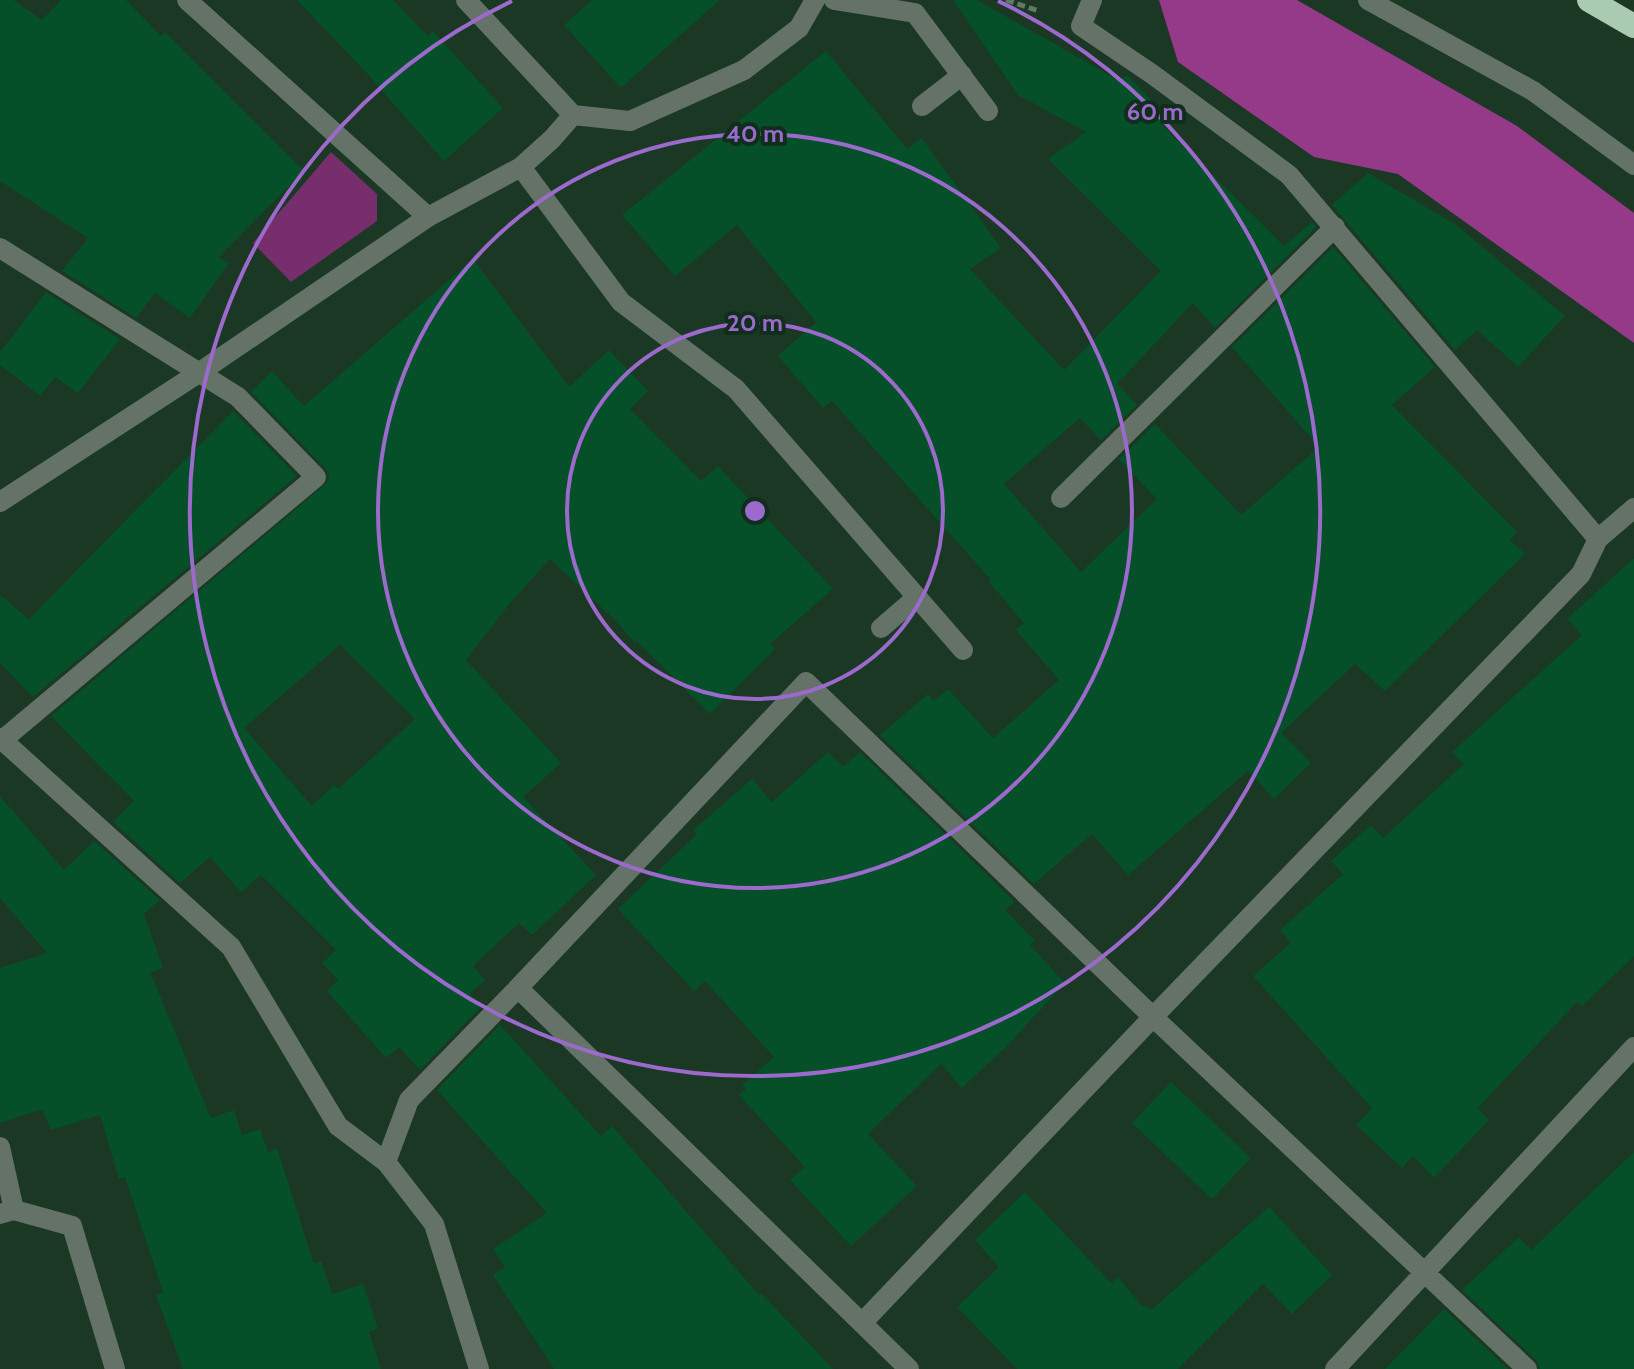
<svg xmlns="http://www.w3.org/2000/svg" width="1634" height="1369" font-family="Cabin,sans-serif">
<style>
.green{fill:#772e6c}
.forest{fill:#953a89}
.building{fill:#054f29;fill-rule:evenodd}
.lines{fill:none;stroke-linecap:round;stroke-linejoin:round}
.path{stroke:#5f7867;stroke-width:5;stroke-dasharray:8 4;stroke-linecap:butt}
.minor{stroke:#647267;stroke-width:20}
.tertiary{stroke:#647267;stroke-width:20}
.motorway{stroke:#a8cbb1;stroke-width:24}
.ring{fill:none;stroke:#9c6acd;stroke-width:4}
.centre{fill:#9c6acd;stroke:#102e1b;stroke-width:4}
.ring-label{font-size:24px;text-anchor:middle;font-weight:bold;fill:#9c6acd;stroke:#102e1b;stroke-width:8;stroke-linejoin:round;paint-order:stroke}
</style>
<rect width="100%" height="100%" fill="#1b3825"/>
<path class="green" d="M331,152L377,194V221L291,282L253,243Z"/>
<path class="forest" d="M1159,0H1297L1517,126L1634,213V343L1398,174L1314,157L1178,62Z"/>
<path class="building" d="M0,0H14L42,20L61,0H126L161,36L165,32L304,171L219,257L229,263L190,318L155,293L136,318L62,271L88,238L0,181Z
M297,0H393L428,36L433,31L503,108L444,161L363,69Z
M592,0H720L621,88L564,25Z
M953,0H977L1120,81L1127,75L1168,117L1161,124L1284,246L1312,222L1316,227L1215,328L1193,303L1117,384L1137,405L1101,440L1080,418L1004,484L1081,572L1157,499L1119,459L1155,424L1241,515L1319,447L1232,347L1333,247L1435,367L1392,405L1517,532L1510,540L1525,554L1385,691L1355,664L1281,733L1311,763L1274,799L1248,771L1128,875L1092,834L1034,884L880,735L928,694L934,701L948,689L993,738L1059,680L1016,630L1024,623L989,582L991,580L832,401L823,408L778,356L816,322L737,225L675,276L622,215L826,51L907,149L922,138L1001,248L970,269L1064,370L1161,271L1048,159L1086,132L1018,95Z
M1368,173L1455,224L1565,316L1518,367L1477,330L1455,350L1332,205Z
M473,259L569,387L609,350L648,391L630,409L701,481L718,466L833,589L770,644L775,649L710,714L637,641L635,643L614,619L550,559L510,603L466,660L561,763L523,797L596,875L532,935L519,923L473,966L485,980L470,993L482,1006L420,1070L399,1047L386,1058L327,991L338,980L322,963L336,950L261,875L241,892L210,857L180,883L113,822L134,801L51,716L328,482L329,475L325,468L251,392L272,371L304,406ZM340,645L415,719L338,789L334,785L312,806L244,728Z
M46,292L120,339L78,393L55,377L40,396L0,365V352Z
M233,411L297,476L33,697L0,663V595L29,619Z
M1634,558V956L1582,1006L1577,1002L1478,1108L1489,1120L1434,1178L1413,1156L1402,1168L1356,1125L1372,1108L1253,976L1291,943L1280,930L1343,874L1331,861L1371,825L1383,838L1464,764L1452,752L1582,635L1567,619Z
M828,752L843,767L860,752L1015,902L1005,910L1035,941L1030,945L1065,983L1006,1047L962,1088L941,1064L868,1134L917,1186L851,1246L790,1180L805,1167L739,1095L746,1089L742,1085L774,1057L705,981L694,991L618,909L697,834L693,830L752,779L772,802Z
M0,796L64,870L94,841L160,900L144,914L163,968L150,972L211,1118L234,1110L242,1135L260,1129L268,1152L277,1148L314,1264L321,1261L332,1294L363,1284L378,1329L369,1332L381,1369H183L156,1295L163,1292L125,1177L119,1179L100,1115L51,1130L42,1109L0,1123V968L47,953L0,898Z
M500,1025L601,1136L612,1126L759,1295L761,1293L833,1369H554L493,1275L505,1267L493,1249L547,1213L437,1090Z
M1171,1082L1251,1158L1212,1199L1132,1123Z
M1634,1152V1369H1540L1536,1360L1462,1290L1519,1237L1531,1250Z
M1025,1192L1111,1283L1118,1277L1143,1307L1145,1305L1151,1310L1269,1207L1332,1275L1292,1314L1263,1284L1178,1369H1017L957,1307L999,1267L975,1240Z
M1444,1309L1508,1369H1385Z"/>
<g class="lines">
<path class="path" d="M1006,0L1039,11"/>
<path class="minor" d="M187,0L428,217
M466,0L573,115
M834,0L915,13L988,111
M1092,0L1081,26L1152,74L1289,175L1598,539L1634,508
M922,106L962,75
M521,167L621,302L736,389L963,650
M0,248L238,397L316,477L0,742
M1061,498L1335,227
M0,502L200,372L428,217L521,167L552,139L573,115L630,121L744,70L799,28L815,0
M881,628L917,597
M0,738L231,947L338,1126L386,1162
M518,988L909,1369
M0,1147L14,1210
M0,1214L14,1210L72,1226L115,1369
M862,1323L1153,1017L1581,574L1598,539
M479,1369L434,1224L386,1162L409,1100L518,988L806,682L1153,1017L1527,1369
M1335,1369L1634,1047"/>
<path class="tertiary" d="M1368,0L1533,91L1634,165"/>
<path class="motorway" d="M1589,0L1634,26"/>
</g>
<g class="ring">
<circle cx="755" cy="511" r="188"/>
<circle cx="755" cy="511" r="377"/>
<path d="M998 1A565 565 0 1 1 512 1"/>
</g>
<circle cx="755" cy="511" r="12" class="centre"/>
<g class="ring-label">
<text x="1155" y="120">60 m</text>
<text x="755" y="142">40 m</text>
<text x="755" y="331">20 m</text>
</g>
</svg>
